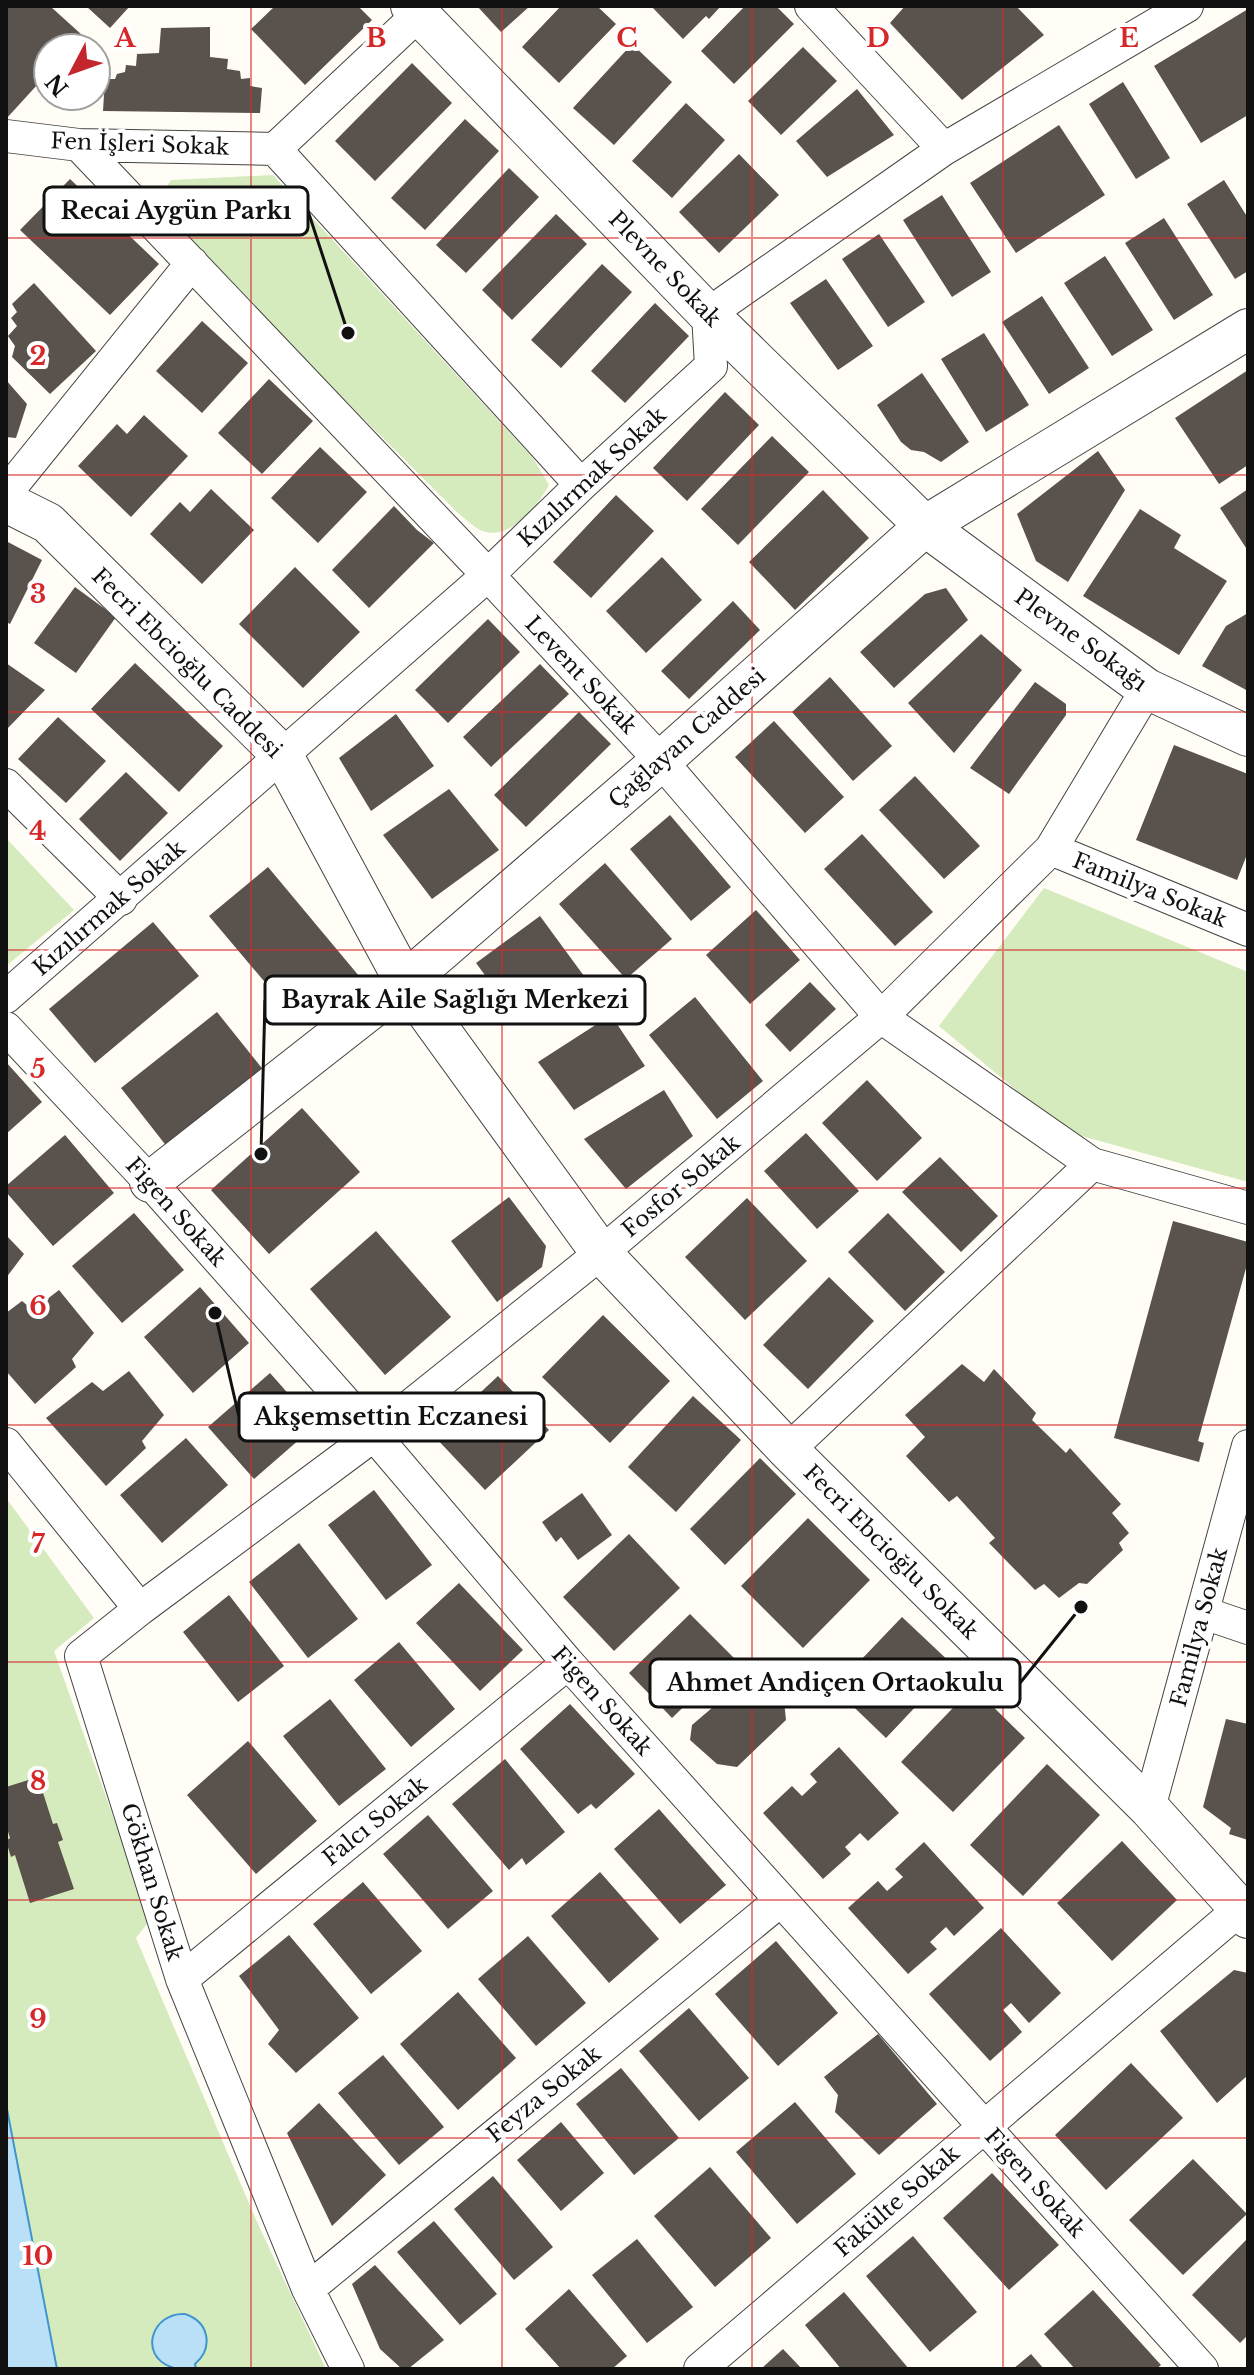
<svg xmlns="http://www.w3.org/2000/svg" width="1254" height="2375" font-family="'Libre Baskerville',serif">
<style>
.green{fill:#d5ebbd}
.water{fill:#b9e0f7;stroke:#3f96cf;stroke-width:2}
.building{fill:#5a524d}
.lines{fill:none;stroke-linecap:round;stroke-linejoin:round}
.minor-casing{stroke:#444;stroke-width:34}
.tertiary-casing{stroke:#444;stroke-width:42}
.minor{stroke:#fff;stroke-width:32}
.tertiary{stroke:#fff;stroke-width:40}
.grid{fill:none;stroke:#d62828;stroke-width:2;stroke-opacity:0.55}
.labels{text-anchor:middle;dominant-baseline:central;stroke-width:8;stroke-linejoin:round;paint-order:stroke}
.street-label{font-size:22px;fill:#111;stroke:#fff}
.grid-label{font-size:26px;text-anchor:middle;font-weight:bold;fill:#d62828;stroke:#fff;stroke-width:8;stroke-linejoin:round;paint-order:stroke}
.leader{fill:none;stroke:#111;stroke-width:3}
.callout-dot{fill:#111;stroke:#fff;stroke-width:3}
.callout{fill:#fff;stroke:#111;stroke-width:3}
.callout-label{font-size:24px;text-anchor:middle;font-weight:bold;fill:#111}
</style>
<rect width="100%" height="100%" fill="#fffdf5"/>
<path class="green" d="M273,175L533,458L549,485C538,505 513,538 486,532C476,530 467,520 459,514L153,208L171,180Z
M6,838L74,910L6,966Z
M1044,888L1248,972V1182L1067,1132L939,1026Z
M6,1498L94,1618L54,1651L150,1920L136,1938L257,2222L326,2369H57L6,2104Z"/>
<path class="water" d="M6,2104L57,2369H6Z
M185,2314C209,2322 214,2347 195,2364L196,2369C188,2369 178,2370 171,2367C138,2355 152,2312 185,2314Z"/>
<path class="building" d="M6,6H50L82,35L71,48H48V73L6,119Z
M86,6H130L110,28Z
M275,6H358L372,20L305,85L251,29Z
M477,6H530L501,32Z
M561,6H597L616,24L559,83L522,47Z
M651,6H721L709,19L706,16L683,39Z
M745,6H776L794,24L734,84L701,51Z
M905,6H1016L1044,35L962,100L890,23Z
M1248,9V115L1201,143L1154,66Z
M210,27V57L228,59L227,69L240,71L241,79L250,78V86L262,88L260,113L103,111L105,79H115L117,74L125,72L126,65L136,66L137,54L159,53L161,28Z
M632,44L672,82L614,145L573,108Z
M803,47L837,81L781,135L748,101Z
M412,63L452,103L375,181L335,141Z
M1123,82L1170,158L1136,179L1089,104Z
M857,89L894,135L827,177L796,141Z
M686,103L725,140L672,198L632,161Z
M465,119L499,151L425,230L391,198Z
M1059,125L1105,195L1016,253L970,183Z
M739,154L779,195L719,253L679,212Z
M509,168L539,197L466,273L436,245Z
M70,179L159,264L110,315L20,230Z
M1224,180L1248,218V271L1235,279L1187,204Z
M942,195L991,272L952,297L903,220Z
M556,214L587,244L512,320L482,290Z
M1164,218L1213,295L1174,320L1125,243Z
M879,234L925,302L888,327L842,259Z
M1105,256L1153,330L1112,356L1064,283Z
M602,264L632,292L561,368L531,340Z
M826,279L873,346L838,370L790,303Z
M34,283L96,351L50,394L12,357L15,346L8,336L17,326L11,318L17,312L12,304Z
M1042,296L1089,368L1049,394L1002,322Z
M655,303L689,336L625,403L591,371Z
M202,321L248,363L202,413L156,371Z
M984,333L1029,405L986,432L941,359Z
M1248,370V465L1219,484L1175,418Z
M922,373L969,442L941,462L924,452L911,450L901,442L877,405Z
M269,379L313,421L262,474L218,433Z
M6,380L27,404L16,438L6,437Z
M725,392L759,425L687,501L653,468Z
M144,415L188,456L131,517L78,466L117,424L127,434Z
M772,436L809,472L738,545L701,509Z
M320,447L367,492L318,543L271,498Z
M1098,451L1125,490L1068,582L1036,561L1017,514Z
M211,489L254,530L202,584L150,534L180,502L190,512Z
M1248,489V551L1220,508Z
M823,490L869,538L795,610L749,562Z
M616,495L654,531L591,598L553,562Z
M394,506L417,530L434,543L369,608L332,570Z
M1140,509L1181,535L1174,548L1227,581L1179,655L1083,596Z
M6,541L42,560L10,624L6,622Z
M662,557L702,600L646,653L606,611Z
M295,567L360,632L303,688L239,624Z
M75,587L116,617L76,673L34,643Z
M946,588L968,620L894,688L860,652L925,594Z
M733,601L760,630L689,699L661,671Z
M1248,613V691L1202,666L1226,626Z
M488,619L520,652L448,723L415,690Z
M981,634L1022,670L954,753L908,703Z
M6,663L45,690L6,730Z
M135,663L223,746L179,792L91,709Z
M540,664L569,694L491,767L463,737Z
M830,677L892,746L853,781L792,712Z
M1035,682L1066,704V715L1009,794L970,768Z
M579,712L611,744L526,827L494,795Z
M396,714L434,766L371,811L339,758Z
M58,717L106,761L66,803L18,759Z
M774,721L844,797L805,833L735,757Z
M1174,745L1248,774V852L1237,880L1136,840Z
M126,772L168,813L120,861L79,819Z
M915,776L980,846L944,879L879,810Z
M449,789L499,850L432,899L383,835Z
M670,815L731,887L691,921L630,849Z
M862,834L933,912L895,946L824,869Z
M605,863L672,939L626,979L559,904Z
M268,867L359,976L301,1025L209,916Z
M756,910L800,960L750,1004L706,955Z
M540,916L584,976L520,1023L476,963Z
M153,922L199,976L95,1063L49,1009Z
M810,982L836,1009L790,1052L765,1025Z
M695,997L763,1081L717,1119L649,1035Z
M217,1012L265,1072L168,1148L121,1088Z
M611,1015L645,1066L574,1110L538,1062Z
M6,1062L42,1102L6,1134Z
M867,1080L922,1138L877,1181L822,1123Z
M664,1090L693,1136L626,1189L584,1139Z
M302,1108L360,1172L269,1254L211,1190Z
M806,1133L859,1191L817,1229L764,1171Z
M65,1135L114,1193L53,1246L6,1192V1186Z
M940,1157L998,1216L961,1252L902,1192Z
M509,1197L546,1246L542,1267L497,1302L451,1241Z
M747,1198L807,1261L745,1320L685,1257Z
M134,1213L184,1270L122,1323L72,1266Z
M888,1213L945,1272L905,1311L848,1252Z
M1173,1221L1248,1242V1261L1198,1441L1204,1443L1199,1462L1114,1438Z
M376,1231L451,1317L385,1375L310,1289Z
M6,1235L24,1254L6,1278Z
M829,1277L874,1321L808,1389L763,1345Z
M200,1287L249,1343L193,1393L144,1337Z
M59,1290L94,1333L72,1359L76,1367L35,1404L6,1371V1313L22,1301L33,1310Z
M603,1315L670,1381L610,1443L542,1377Z
M962,1364L984,1382L994,1369L1036,1413L1032,1420L1066,1453L1070,1448L1121,1504L1112,1513L1129,1533L1119,1543L1123,1550L1087,1584L1079,1583L1059,1598L1044,1584L1035,1590L989,1543L995,1538L957,1496L949,1502L906,1456L925,1437L905,1415Z
M129,1371L164,1415L142,1441L146,1448L106,1486L46,1418L92,1382L103,1391Z
M270,1373L316,1425L254,1479L208,1427Z
M498,1376L549,1430L485,1490L434,1436Z
M693,1396L741,1440L676,1512L628,1467Z
M186,1438L228,1485L162,1543L120,1495Z
M760,1458L796,1494L725,1565L690,1529Z
M374,1490L432,1565L386,1600L328,1525Z
M582,1493L612,1535L578,1560L561,1537L556,1542L542,1522Z
M808,1518L870,1580L803,1648L741,1586Z
M629,1534L680,1588L614,1651L563,1597Z
M299,1543L358,1619L308,1658L249,1582Z
M459,1583L523,1650L480,1691L416,1623Z
M229,1595L284,1666L238,1702L183,1632Z
M690,1614L734,1658L672,1718L629,1673Z
M902,1617L954,1666L886,1738L834,1688Z
M399,1642L455,1709L411,1747L354,1680Z
M754,1672L784,1701L786,1720L737,1767L717,1764L690,1740L692,1725Z
M973,1687L1025,1738L953,1812L901,1762Z
M330,1699L386,1769L339,1806L283,1736Z
M570,1704L635,1774L596,1809L591,1804L578,1814L520,1749Z
M1226,1719L1248,1724V1840L1229,1834L1231,1828L1203,1807Z
M248,1741L317,1821L256,1874L187,1795Z
M839,1747L899,1813L868,1841L860,1833L845,1847L851,1854L823,1879L763,1813L792,1786L802,1796L817,1782L810,1774Z
M505,1759L565,1832L526,1865L522,1858L509,1870L452,1804Z
M1047,1764L1100,1815L1023,1896L970,1845Z
M38,1777L53,1824L57,1823L63,1840L58,1842L74,1889L30,1903L15,1855L11,1857L6,1841L10,1838L6,1825V1787Z
M659,1809L726,1885L680,1924L614,1849Z
M428,1815L493,1891L448,1929L383,1854Z
M1122,1841L1177,1900L1112,1961L1057,1903Z
M924,1842L984,1908L954,1936L946,1927L930,1942L937,1949L908,1974L848,1908L878,1881L887,1891L903,1877L895,1869Z
M600,1872L659,1939L609,1983L551,1916Z
M363,1882L422,1951L371,1994L313,1924Z
M1001,1928L1061,1993L1029,2023L1011,2003L1003,2010L1022,2032L990,2061L929,1994Z
M289,1935L359,2018L296,2073L268,2044L279,2030L239,1976Z
M528,1936L586,2003L536,2046L478,1979Z
M776,1941L838,2013L778,2066L715,1994Z
M1234,1970L1248,1973V2075L1217,2103L1160,2031Z
M458,1992L516,2058L458,2110L400,2044Z
M689,2008L749,2078L699,2121L639,2051Z
M878,2034L937,2104L879,2155L835,2112L838,2095L824,2077Z
M383,2055L444,2127L399,2165L338,2093Z
M1131,2063L1183,2118L1106,2190L1055,2135Z
M621,2068L679,2138L634,2175L576,2104Z
M795,2102L856,2174L797,2224L736,2152Z
M319,2103L386,2175L332,2226L287,2133Z
M561,2122L604,2173L561,2211L517,2160Z
M1193,2159L1247,2214L1183,2275L1129,2220Z
M710,2167L771,2238L715,2287L654,2216Z
M992,2173L1059,2245L1009,2290L943,2218Z
M493,2176L553,2247L514,2280L454,2209Z
M434,2221L497,2294L460,2325L397,2252Z
M913,2236L977,2312L930,2352L866,2276Z
M1248,2238V2335L1240,2343L1192,2295Z
M637,2239L693,2307L647,2343L592,2275Z
M375,2265L444,2340L408,2369H402L380,2349L352,2284Z
M569,2289L627,2356L612,2369H561L525,2329Z
M1093,2290L1161,2365L1156,2369H1075L1044,2334Z
M844,2292L909,2369H841L805,2325Z
M783,2349L802,2369H761Z
M1031,2354L1044,2369H1013Z"/>
<g class="lines">
<defs>
<path id="minor" d="M811,6L944,149
M419,14L275,149L581,485
M6,136L79,145L275,149
M79,145L488,575L661,761L881,1017L1092,1164L1248,1208
M6,493L192,263
M6,785L121,899
M1051,849L1248,930
M6,997L488,575L581,485L711,366L708,314L944,149L1187,6
M6,1028L150,1182L374,1435L568,1663L1202,2369
M6,1444L140,1609L81,1656L182,1979L308,2289L348,2369
M788,1450L1092,1164
M140,1609L374,1435L601,1253L881,1017L1051,849L1147,689
M1204,1613L1248,1628
M1149,1808L1248,1446
M182,1979L568,1663
M308,2289L781,1900
M700,2369L1240,1909"/>
<path id="tertiary" d="M411,6L708,314L925,526L1147,689L1248,736
M6,502L48,523L283,756L405,982L601,1253L788,1450L1149,1808L1248,1918
M150,1182L405,982L661,761L925,526L1248,329"/>
</defs>
<use href="#minor" class="minor-casing"/>
<use href="#tertiary" class="tertiary-casing"/>
<use href="#minor" class="minor"/>
<use href="#tertiary" class="tertiary"/>
</g>
<path class="grid" d="M251,6V2369M502,6V2369M752,6V2369M1003,6V2369M6,238H1248M6,475H1248M6,712H1248M6,950H1248M6,1188H1248M6,1425H1248M6,1662H1248M6,1900H1248M6,2138H1248"/>
<g class="labels">
<g class="street-label">
<text transform="translate(140 144) rotate(2)">Fen İşleri Sokak</text>
<text transform="translate(665 269) rotate(46)">Plevne Sokak</text>
<text transform="translate(592 477) rotate(-43)">Kızılırmak Sokak</text>
<text transform="translate(1081 640) rotate(36)">Plevne Sokağı</text>
<text transform="translate(187 663) rotate(45)">Fecri Ebcioğlu Caddesi</text>
<text transform="translate(581 675) rotate(47)">Levent Sokak</text>
<text transform="translate(687 738) rotate(-41)">Çağlayan Caddesi</text>
<text transform="translate(1150 890) rotate(22)">Familya Sokak</text>
<text transform="translate(109 908) rotate(-41)">Kızılırmak Sokak</text>
<text transform="translate(681 1186) rotate(-40)">Fosfor Sokak</text>
<text transform="translate(176 1212) rotate(48)">Figen Sokak</text>
<text transform="translate(891 1552) rotate(45)">Fecri Ebcioğlu Sokak</text>
<text transform="translate(1199 1627) rotate(-75)">Familya Sokak</text>
<text transform="translate(602 1701) rotate(48)">Figen Sokak</text>
<text transform="translate(375 1821) rotate(-39)">Falcı Sokak</text>
<text transform="translate(152 1882) rotate(73)">Gökhan Sokak</text>
<text transform="translate(544 2094) rotate(-39)">Feyza Sokak</text>
<text transform="translate(1035 2183) rotate(48)">Figen Sokak</text>
<text transform="translate(897 2201) rotate(-41)">Fakülte Sokak</text>
</g>
</g>
<g class="grid-label">
<text x="125" y="47">A</text>
<text x="376" y="47">B</text>
<text x="627" y="47">C</text>
<text x="878" y="47">D</text>
<text x="1129" y="47">E</text>
<text x="38" y="365">2</text>
<text x="38" y="603">3</text>
<text x="38" y="840">4</text>
<text x="38" y="1078">5</text>
<text x="38" y="1315">6</text>
<text x="38" y="1553">7</text>
<text x="38" y="1790">8</text>
<text x="38" y="2028">9</text>
<text x="38" y="2265">10</text>
</g>
<path class="leader" d="M348 333L308 211M261 1154L265 1000M215 1313L239 1417M1081 1607L1020 1683"/>
<g class="callout-dot">
<circle cx="348" cy="333" r="8"/>
<circle cx="261" cy="1154" r="8"/>
<circle cx="215" cy="1313" r="8"/>
<circle cx="1081" cy="1607" r="8"/>
</g>
<g class="callout">
<rect x="44" y="187" width="264" height="48" rx="8"/>
<rect x="265" y="976" width="380" height="48" rx="8"/>
<rect x="239" y="1393" width="305" height="48" rx="8"/>
<rect x="650" y="1659" width="370" height="48" rx="8"/>
</g>
<g class="callout-label">
<text x="176" y="219">Recai Aygün Parkı</text>
<text x="455" y="1008">Bayrak Aile Sağlığı Merkezi</text>
<text x="391" y="1425">Akşemsettin Eczanesi</text>
<text x="835" y="1691">Ahmet Andiçen Ortaokulu</text>
</g>
<rect width="1254" height="2375" fill="none" stroke="#111111" stroke-width="16"/>
<g transform="translate(72 72) rotate(229)"><circle r="38" fill="#ffffff" stroke="#a0a0a0" stroke-width="2"/>
<path d="M0-6L14 30L0 20L-14 30Z" fill="#c4262e"/>
<text y="-12" font-size="22" font-weight="bold" text-anchor="middle" fill="#111111">N</text>
</g>
</svg>
